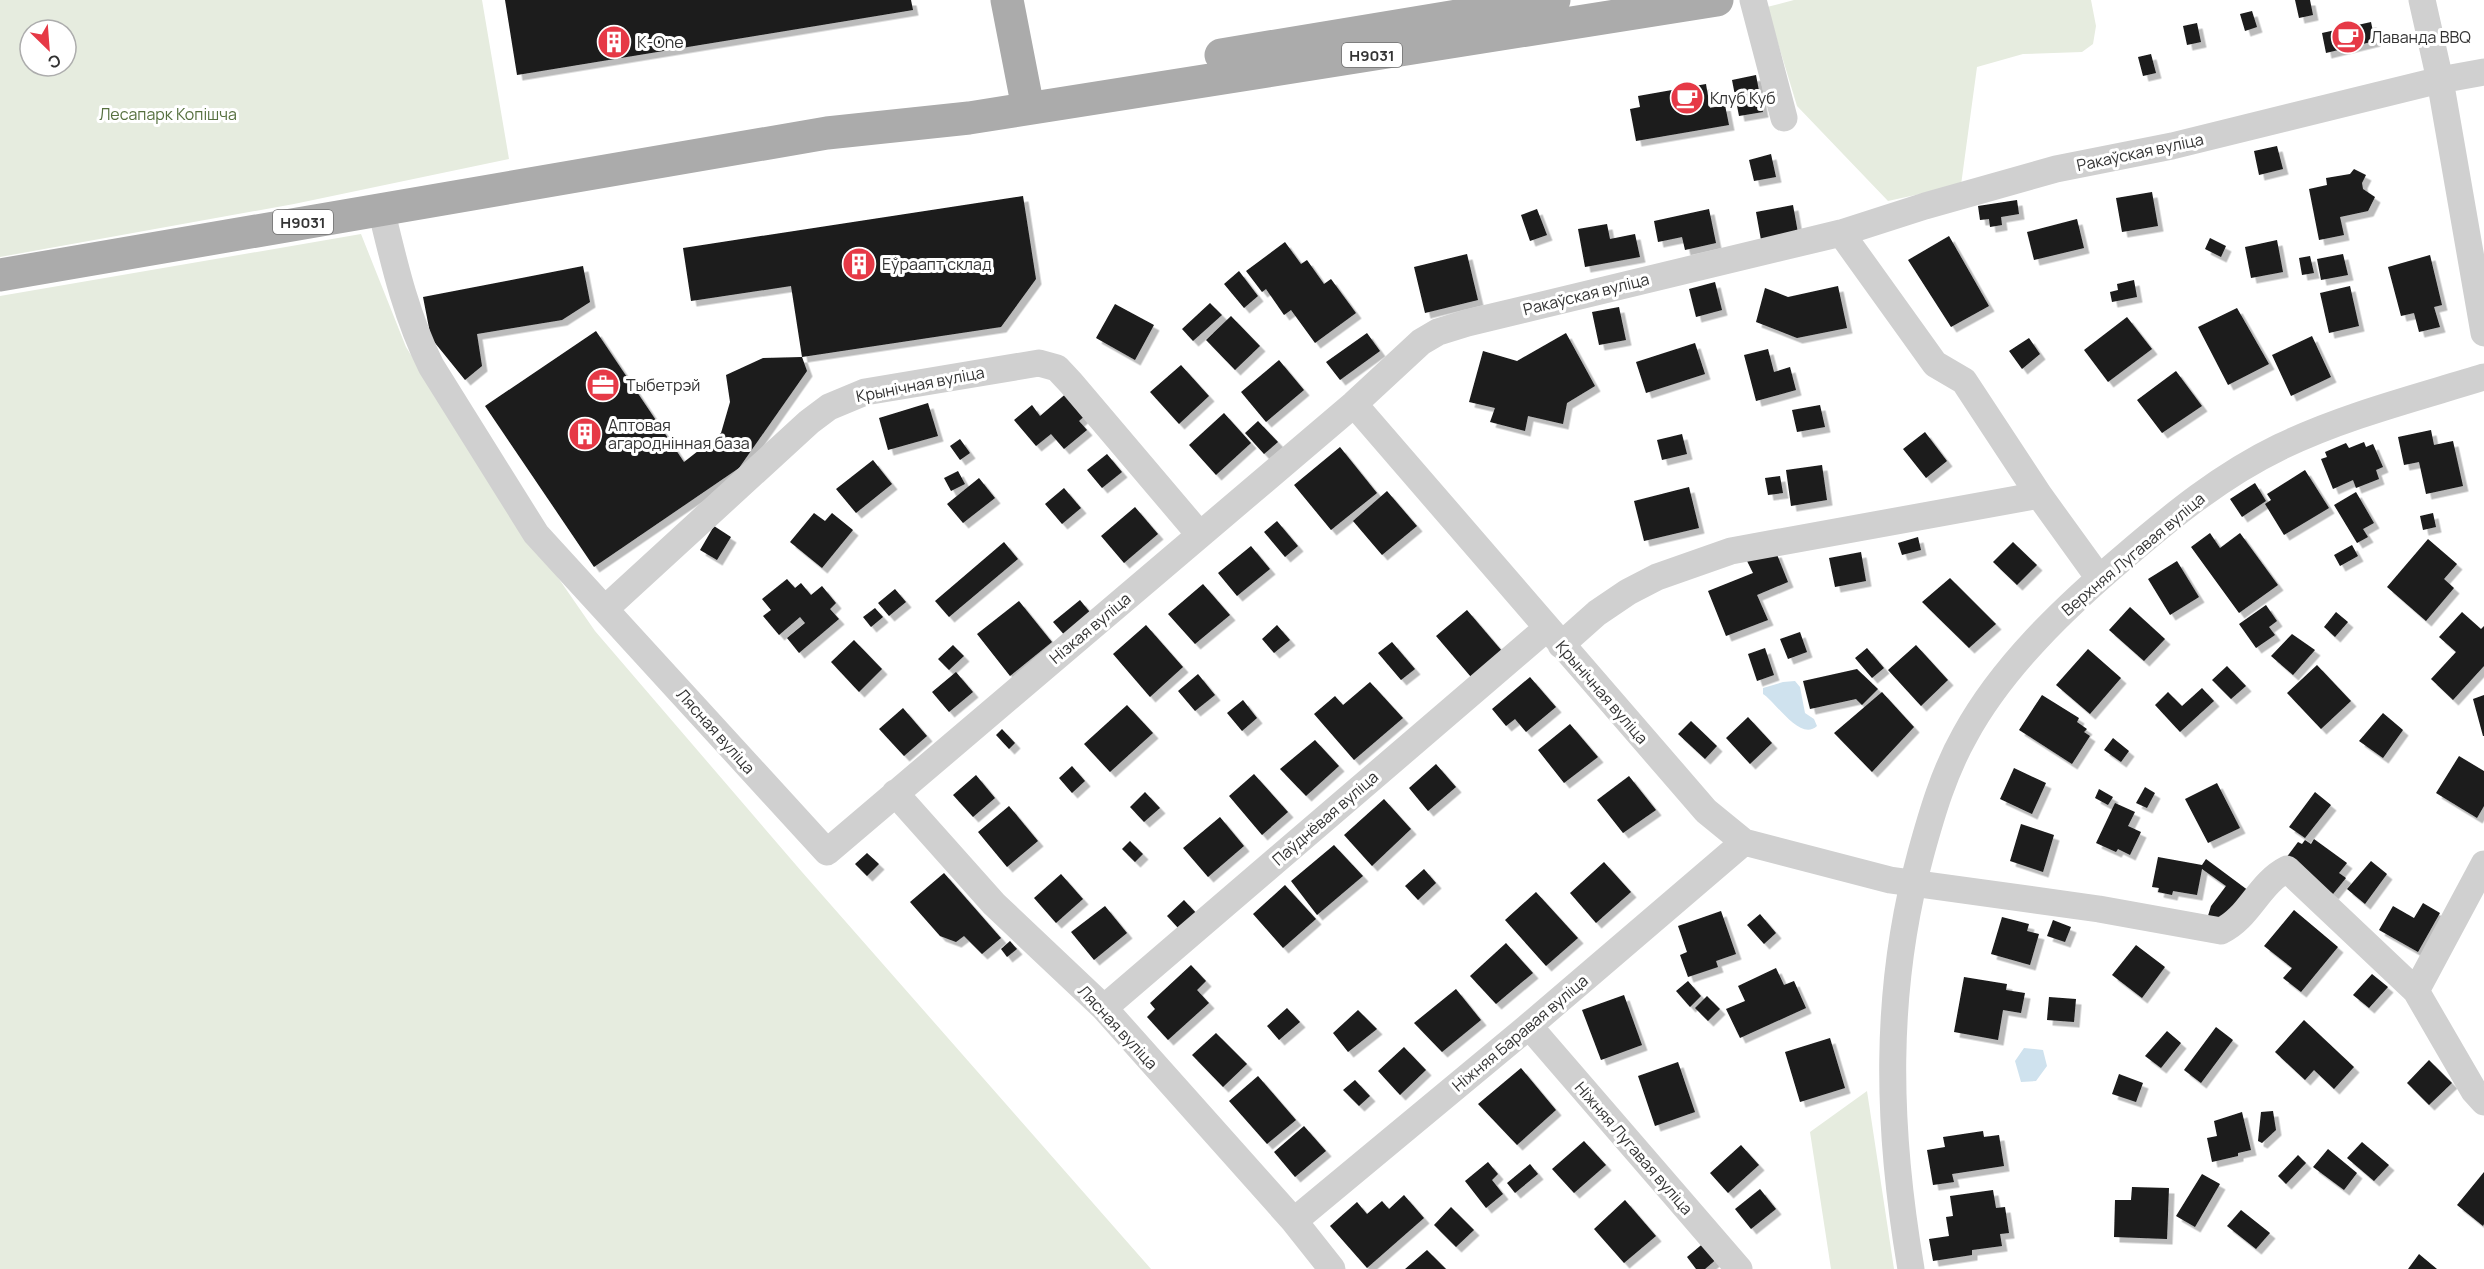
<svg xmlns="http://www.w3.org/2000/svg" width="2484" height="1269" font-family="Manrope,sans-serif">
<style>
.green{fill:#e6ecdf;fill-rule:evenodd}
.water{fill:#cfe2ee}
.building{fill:#1a1a1a;filter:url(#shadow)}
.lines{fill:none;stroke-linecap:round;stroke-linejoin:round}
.minor{stroke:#d0d0d0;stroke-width:27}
.major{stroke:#ababab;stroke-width:33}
.labels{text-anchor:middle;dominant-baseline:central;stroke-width:6;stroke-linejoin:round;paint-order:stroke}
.shield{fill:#fff;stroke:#707070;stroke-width:1.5}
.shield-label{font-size:15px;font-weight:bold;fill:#333}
.poi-label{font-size:16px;fill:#333;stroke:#fff;text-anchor:start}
.park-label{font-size:16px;fill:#56703f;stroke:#fff}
.street-label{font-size:16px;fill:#333;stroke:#fff}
</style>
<defs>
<filter id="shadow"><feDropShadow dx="5.5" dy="5.5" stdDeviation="0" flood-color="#0004"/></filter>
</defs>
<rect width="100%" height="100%" fill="#fff"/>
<path class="green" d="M0,0H482L509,159L294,204L0,257ZM30,30H66V66H30Z
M1794,0H2091L2096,26L2093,44L2082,52L2023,54L1977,67L1961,185L1888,201L1797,106L1767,7Z
M361,234L406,347L471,452L595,631L802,872L1151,1269H0V296Z
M1867,1091L1894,1269H1831L1810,1132Z"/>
<path class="water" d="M1795,681L1800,687L1805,713L1814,719L1817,726C1800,742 1776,702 1763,694V688L1783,682Z
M2024,1048L2043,1050L2047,1066L2036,1081L2021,1082L2015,1061Z"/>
<path class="building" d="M505,0H911L913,10L517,75Z
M2295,0H2310L2313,15L2299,18Z
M2252,11L2257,27L2245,31L2240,14Z
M2371,22L2375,41L2326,53L2322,33Z
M2197,23L2201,42L2187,45L2183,26Z
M2151,54L2156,73L2143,76L2138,57Z
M1756,75L1763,112L1739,116L1732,80Z
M1706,84L1710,108L1725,105L1729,125L1636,141L1630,109L1640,107L1638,96Z
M2277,146L2283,169L2259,175L2254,151Z
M1771,154L1776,177L1754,181L1749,160Z
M2354,169L2366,175L2362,183L2363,189L2375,197L2368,211L2340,217L2344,235L2319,240L2309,189L2327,185L2326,178L2350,174Z
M2152,192L2158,226L2122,232L2116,198Z
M1023,196L1036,279L1001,327L802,357L791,286L691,301L683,248Z
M2017,200L2019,214L2001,217L2002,225L1990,227L1989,219L1980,220L1978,206Z
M1793,205L1798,233L1761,240L1756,212Z
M1537,209L1547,235L1530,241L1521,215Z
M1709,209L1716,243L1685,250L1682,237L1658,242L1654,221Z
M2077,219L2084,248L2034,260L2027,232Z
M1607,224L1610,239L1635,234L1640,257L1585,267L1578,229Z
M1949,236L1989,306L1951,327L1908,260Z
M2210,238L2226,246L2221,257L2205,249Z
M2277,240L2283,272L2251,278L2245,247Z
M1285,242L1301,264L1307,260L1324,284L1331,279L1356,313L1315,343L1291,310L1284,315L1266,289L1262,292L1246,271Z
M1467,254L1478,300L1425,313L1414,267Z
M2343,254L2348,275L2321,280L2317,259Z
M2430,255L2442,305L2434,307L2440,327L2419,332L2414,313L2401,316L2388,267Z
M2310,256L2314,273L2302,275L2299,258Z
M583,266L590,302L562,320L477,334L482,366L465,380L431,338L423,297Z
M1239,271L1258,296L1244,308L1224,284Z
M2134,280L2137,297L2112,302L2110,292L2118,290L2117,284Z
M1715,282L1722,310L1696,317L1689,289Z
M1838,286L1847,328L1797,338L1756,322L1765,288L1788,297Z
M2350,286L2359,326L2329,333L2320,293Z
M1210,303L1222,315L1193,341L1182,329Z
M1115,304L1154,325L1135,360L1096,338Z
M1619,307L1626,340L1599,345L1592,312Z
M2237,308L2269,364L2228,385L2198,327Z
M1231,316L1260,346L1235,370L1206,340Z
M2127,317L2152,349L2108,382L2084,350Z
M596,331L684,462L721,433L730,402L726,375L763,358L802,357L807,371L739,468L594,567L485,406Z
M1367,333L1380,351L1340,380L1326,362Z
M1566,333L1595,386L1567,403L1563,424L1528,416L1525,431L1490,422L1495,408L1469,402L1483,351L1517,361Z
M2312,336L2331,377L2291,396L2272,355Z
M2029,338L2040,354L2022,369L2009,351Z
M1695,343L1705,374L1646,393L1636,362Z
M1768,349L1774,372L1790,367L1796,390L1756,401L1744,355Z
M1279,360L1304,390L1266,422L1241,392Z
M1181,365L1209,396L1179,424L1150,392Z
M2176,371L2202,406L2162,433L2137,400Z
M1069,391L1088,413L1079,421L1087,430L1064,449L1051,434L1036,446L1014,420L1032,405L1040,416Z
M928,403L938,436L888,450L879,418Z
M1820,405L1825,427L1797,432L1792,410Z
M1224,413L1251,443L1216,475L1189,445Z
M1258,421L1278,442L1264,454L1245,433Z
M2431,430L2434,445L2453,441L2463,486L2426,494L2419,462L2404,465L2398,437Z
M1925,432L1947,461L1926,478L1903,449Z
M1682,434L1687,454L1662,460L1657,440Z
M960,439L970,453L960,460L950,446Z
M2364,442L2366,447L2373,444L2383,467L2376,470L2379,479L2356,488L2353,480L2333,489L2321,459L2327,457L2325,452L2346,443L2349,448Z
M1340,447L1377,493L1331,530L1294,485Z
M1107,454L1122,472L1102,488L1087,470Z
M873,460L892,484L856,513L836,489Z
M1822,465L1827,500L1791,506L1786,470Z
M2305,470L2329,508L2284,535L2265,504L2271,500L2267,494Z
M958,471L965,484L951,491L944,478Z
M1780,476L1783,493L1768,495L1765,478Z
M979,478L995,498L963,523L947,504Z
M2255,483L2266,501L2242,517L2230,499Z
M1689,487L1699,528L1644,541L1634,501Z
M1064,488L1081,508L1062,524L1045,504Z
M1387,491L1417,526L1382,555L1353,521Z
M2356,492L2374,523L2363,529L2368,537L2357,543L2334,505Z
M1135,507L1158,534L1124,563L1101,536Z
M814,513L825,521L832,513L853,530L822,568L790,542Z
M2433,513L2436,527L2423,530L2420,516Z
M1277,521L1298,546L1285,557L1264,532Z
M714,526L731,537L717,560L700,550Z
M2210,533L2220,548L2240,533L2278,585L2239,613L2191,547Z
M1918,537L1921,550L1902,555L1898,543Z
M2428,539L2457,564L2444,579L2454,588L2426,621L2387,587Z
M1004,542L1018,559L949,617L935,601Z
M2013,542L2037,565L2017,585L1993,562Z
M2352,545L2358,556L2340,566L2334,555Z
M1251,546L1270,569L1237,596L1218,573Z
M1776,552L1788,582L1757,595L1768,620L1726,636L1708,591L1753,573L1746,559Z
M1861,552L1866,581L1835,587L1829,558Z
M2177,561L2199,597L2170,615L2148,579Z
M1950,578L1996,624L1969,648L1922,602Z
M787,579L795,588L801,583L811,595L822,586L836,603L830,609L839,619L799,653L787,638L805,623L800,617L779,635L763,616L771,610L762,599Z
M1203,584L1230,615L1195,644L1168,614Z
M895,589L906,602L889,616L878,603Z
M1080,600L1093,616L1067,638L1053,622Z
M1019,601L1052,642L1010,676L977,634Z
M2266,605L2277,621L2269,627L2275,635L2256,648L2239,624Z
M2130,607L2165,639L2144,661L2109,630Z
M875,608L883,617L871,627L863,617Z
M1467,610L1502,651L1471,677L1436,636Z
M2336,612L2348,622L2335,637L2324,627Z
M2462,612L2481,629L2484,626V666L2453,700L2431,679L2456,652L2439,637Z
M1146,625L1183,667L1150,697L1113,654Z
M1277,625L1290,640L1274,653L1262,639Z
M1800,632L1807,652L1788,659L1780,639Z
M2292,634L2315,650L2293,675L2271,656Z
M854,640L882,669L859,692L831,662Z
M1392,642L1415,669L1401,680L1378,653Z
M953,645L964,656L949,670L938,659Z
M1916,645L1948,680L1921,706L1888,670Z
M1765,648L1774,675L1757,681L1748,654Z
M1867,648L1884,668L1872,678L1855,658Z
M2088,649L2121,678L2090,714L2056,685Z
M2317,665L2351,701L2321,729L2287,693Z
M2227,666L2246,686L2231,699L2212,680Z
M1857,669L1878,689L1862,705L1856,699L1810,709L1803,681Z
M956,672L973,692L949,712L932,692Z
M1198,674L1215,695L1195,711L1178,691Z
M1530,677L1556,707L1526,732L1515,719L1506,726L1492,709Z
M1370,682L1403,718L1354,760L1314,714L1335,696L1343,705Z
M2202,688L2214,701L2180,732L2155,705L2168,692L2182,706Z
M1882,692L1914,727L1872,772L1834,733Z
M2042,695L2079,718L2077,722L2087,729L2084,732L2090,736L2072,764L2019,730Z
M2484,695V736H2483L2473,699Z
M1243,700L1257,718L1242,731L1227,713Z
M1127,705L1153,733L1110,772L1084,744Z
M903,708L927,736L904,756L879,729Z
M2383,713L2403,730L2383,758L2359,741Z
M1748,717L1772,743L1750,764L1726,738Z
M1691,721L1717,746L1705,759L1678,734Z
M1570,724L1598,757L1564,783L1538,750Z
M1002,729L1015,743L1009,749L996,735Z
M2113,738L2129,751L2121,762L2104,750Z
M1315,740L1339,766L1306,796L1280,769Z
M2459,756L2484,771V806L2477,818L2436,793Z
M1436,764L1456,787L1428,811L1409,788Z
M1072,766L1085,781L1072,793L1059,778Z
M2014,768L2046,783L2032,814L2000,799Z
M1254,774L1288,812L1262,835L1229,796Z
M976,775L995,798L973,817L953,795Z
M1629,776L1656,810L1623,833L1597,800Z
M2217,783L2240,828L2208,843L2185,799Z
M2145,787L2155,793L2147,808L2136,803Z
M2099,789L2113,797L2108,805L2095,798Z
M1145,792L1160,808L1144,822L1130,807Z
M2315,792L2331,805L2305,838L2289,827Z
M1384,799L1411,829L1372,866L1344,835Z
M2115,803L2135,812L2128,826L2141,832L2130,855L2118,849L2116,852L2096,843Z
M1009,806L1038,841L1007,867L978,832Z
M1220,817L1244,846L1208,877L1183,848Z
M2021,824L2054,835L2043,872L2010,861Z
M2314,839L2347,863L2339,873L2346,878L2333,894L2286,858L2298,842L2302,844L2305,840L2311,844Z
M1130,841L1143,854L1135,862L1122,849Z
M1334,845L1363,876L1317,915L1291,881Z
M867,853L879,864L867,876L855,864Z
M2158,857L2202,865L2206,859L2249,891L2220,922L2207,919L2211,906L2226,886L2202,869L2197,895L2173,891L2172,895L2158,892L2159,888L2152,887Z
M2371,861L2387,874L2365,904L2347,889Z
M1604,862L1631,892L1596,923L1570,893Z
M1424,869L1436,883L1418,900L1405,886Z
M944,873L1001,938L982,954L964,936L956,942L940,936L910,902Z
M1061,874L1083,899L1056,923L1034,898Z
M1285,885L1316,919L1283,948L1253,914Z
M1536,892L1578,938L1546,966L1505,920Z
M1184,900L1198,915L1181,931L1167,916Z
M2423,903L2440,913L2418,952L2379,930L2393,906L2414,918Z
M1105,906L1127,933L1094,960L1071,932Z
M2294,910L2338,947L2301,992L2283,978L2292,968L2264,946Z
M1721,911L1736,954L1716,961L1718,967L1688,977L1680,955L1687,952L1678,926Z
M1760,914L1776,933L1764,944L1747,925Z
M2002,917L2029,924L2027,931L2039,934L2030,965L1991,954Z
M2053,920L2071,927L2065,942L2047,936Z
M1010,941L1017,949L1007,957L1001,949Z
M1506,943L1533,973L1496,1004L1470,976Z
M2136,945L2165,967L2142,998L2112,975Z
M1191,965L1206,981L1197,990L1209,1003L1168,1040L1147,1017L1155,1009L1150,1003Z
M1776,968L1784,985L1794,981L1806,1008L1740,1038L1726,1009L1745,1001L1738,986Z
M2372,974L2388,987L2369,1008L2353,995Z
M1964,977L2007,984L2006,990L2025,993L2021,1013L2003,1010L1998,1040L1954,1032Z
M1688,981L1701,996L1690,1007L1676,991Z
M1456,989L1481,1020L1442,1052L1414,1023Z
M1624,995L1642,1045L1601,1060L1582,1010Z
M1707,996L1720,1009L1708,1021L1695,1008Z
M2049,997L2076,999L2074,1022L2047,1020Z
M1287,1008L1300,1022L1279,1040L1267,1026Z
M1358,1010L1377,1029L1348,1052L1333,1033Z
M2304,1020L2354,1067L2334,1089L2314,1070L2305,1080L2275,1052Z
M2216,1027L2233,1040L2201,1083L2184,1070Z
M2167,1031L2181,1043L2161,1068L2145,1056Z
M1216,1033L1247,1064L1223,1087L1192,1055Z
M1830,1038L1845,1088L1800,1102L1785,1052Z
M1404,1047L1426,1070L1400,1095L1378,1071Z
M2429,1060L2452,1083L2429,1105L2407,1083Z
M1678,1062L1695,1112L1655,1126L1638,1076Z
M1521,1068L1556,1110L1517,1145L1478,1104Z
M2119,1074L2143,1083L2136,1102L2112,1094Z
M1258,1076L1296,1120L1267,1144L1229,1101Z
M1355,1080L1370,1096L1359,1106L1343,1090Z
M2273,1111L2276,1130L2262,1143L2258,1141L2261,1112Z
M2242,1112L2251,1150L2238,1153V1156L2212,1162L2207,1138L2217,1136L2214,1121Z
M1304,1126L1326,1151L1295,1177L1274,1152Z
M1983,1131L1984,1137L1999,1135L2004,1166L1952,1174L1954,1182L1933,1185L1927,1150L1945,1147L1943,1137Z
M1584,1141L1606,1165L1574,1193L1552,1169Z
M2362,1142L2389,1165L2374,1181L2347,1158Z
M1741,1145L1759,1165L1728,1193L1710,1173Z
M2328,1149L2357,1173L2344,1190L2313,1167Z
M2298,1155L2306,1163L2286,1184L2278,1176Z
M1488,1162L1498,1174L1492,1180L1503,1194L1486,1208L1465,1181Z
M1530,1164L1538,1174L1515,1193L1507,1183Z
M2484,1172V1224L2483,1226L2457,1205Z
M2202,1174L2220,1184L2195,1227L2176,1216Z
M2132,1187L2169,1188L2167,1239L2114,1237L2115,1200H2131Z
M1760,1189L1776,1209L1751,1229L1735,1209Z
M1993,1190L1996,1208L2005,1207L2009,1233L2000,1234L2002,1246L1972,1250V1255L1933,1261L1929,1239L1949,1236L1946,1217L1953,1216L1950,1196Z
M1404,1195L1424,1218L1367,1268L1330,1226L1357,1202L1367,1214L1382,1201L1389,1209Z
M1625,1200L1656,1236L1624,1263L1594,1229Z
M1451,1207L1474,1230L1456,1247L1434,1225Z
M2241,1210L2270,1233L2256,1249L2227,1226Z
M1706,1241L1719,1257L1705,1269H1696L1687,1257Z
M1427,1250L1446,1269H1405Z
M2419,1254L2437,1269H2408Z"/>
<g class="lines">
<path class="minor" d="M1753,0L1784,118
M2422,0L2440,80L2484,333
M381,209C394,263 406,316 431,366L536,534L827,852L1354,404L1421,342L1438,332L1467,323L1841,233L1925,206L2056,169L2172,146L2440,80L2484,72
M1841,233L1935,364L1964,381L2039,495L2099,578
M1354,404L1706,811L1744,842L1890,880L2099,909L2221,931C2249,918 2259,883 2287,869L2416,991L2474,1091L2484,1102
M605,609L809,422L829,407L865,392L1039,363L1057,368L1071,383L1200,535
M1561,645L1597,613L1628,592L1657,577L1731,551L2039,495
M895,793L994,904L1104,1008L1294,1221L1332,1269
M2416,991L2484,864
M1104,1008L1547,628
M1529,1026L1739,1269
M1294,1221L1529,1026L1744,842
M1911,1269C1887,1128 1883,992 1921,853C1932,813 1944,772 1965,735C2002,667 2065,607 2124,557C2173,515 2222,475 2280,447C2344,416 2416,398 2484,377"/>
<path class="major" d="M1007,0L1028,108
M1221,55L1554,0
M0,275L827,133L969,118L1717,0"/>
</g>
<defs>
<symbol id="cafe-disc" viewBox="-11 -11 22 22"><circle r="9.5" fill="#e63946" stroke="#fff"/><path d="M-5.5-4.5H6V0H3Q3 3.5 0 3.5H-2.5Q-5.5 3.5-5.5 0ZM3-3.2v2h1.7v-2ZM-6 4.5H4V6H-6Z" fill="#fff"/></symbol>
<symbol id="building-disc" viewBox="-11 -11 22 22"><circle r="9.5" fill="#e63946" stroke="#fff"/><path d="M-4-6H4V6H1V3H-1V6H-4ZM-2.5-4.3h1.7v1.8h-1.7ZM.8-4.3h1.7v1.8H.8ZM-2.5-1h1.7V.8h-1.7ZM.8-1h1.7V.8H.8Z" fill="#fff"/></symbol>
<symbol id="office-disc" viewBox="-11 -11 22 22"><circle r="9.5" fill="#e63946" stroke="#fff"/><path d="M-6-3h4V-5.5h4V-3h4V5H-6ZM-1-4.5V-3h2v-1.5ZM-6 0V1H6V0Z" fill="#fff"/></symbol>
</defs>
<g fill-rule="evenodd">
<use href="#cafe-disc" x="2329" y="18" width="38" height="38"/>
<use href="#building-disc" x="595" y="23" width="38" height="38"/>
<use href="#cafe-disc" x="1668" y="79" width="38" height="38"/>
<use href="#building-disc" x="840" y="245" width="38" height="38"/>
<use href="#office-disc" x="584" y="366" width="38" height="38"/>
<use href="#building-disc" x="566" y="415" width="38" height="38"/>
</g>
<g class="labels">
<g class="shield">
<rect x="1342" y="43" width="60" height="24" rx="4.5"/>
<rect x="273" y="210" width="60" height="24" rx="4.5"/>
</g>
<g class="shield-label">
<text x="1372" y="55">Н9031</text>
<text x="303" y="222">Н9031</text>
</g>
<g class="poi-label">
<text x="2371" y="37">Лаванда BBQ</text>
<text x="637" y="42">K-One</text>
<text x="1710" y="98">Клуб Куб</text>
<text x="882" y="264">Еўраапт склад</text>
<text x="626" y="385">Тыбетрэй</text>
<text x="608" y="425">Аптовая<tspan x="608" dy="18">агароднінная база</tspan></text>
</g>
<g class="park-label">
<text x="168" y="114">Лесапарк Копішча</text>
</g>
<g class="street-label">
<text transform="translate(2140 152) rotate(-12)">Ракаўская вуліца</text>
<text transform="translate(1586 294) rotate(-14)">Ракаўская вуліца</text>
<text transform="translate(920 384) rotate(-11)">Крынічная вуліца</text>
<text transform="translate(2133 554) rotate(-40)">Верхняя Лугавая вуліца</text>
<text transform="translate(1090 628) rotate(-40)">Нізкая вуліца</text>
<text transform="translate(1602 692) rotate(49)">Крынічная вуліца</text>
<text transform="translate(716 731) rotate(48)">Лясная вуліца</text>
<text transform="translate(1325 818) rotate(-41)">Паўднёвая вуліца</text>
<text transform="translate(1118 1027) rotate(47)">Лясная вуліца</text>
<text transform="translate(1520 1033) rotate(-40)">Ніжняя Баравая вуліца</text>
<text transform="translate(1634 1148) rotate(49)">Ніжняя Лугавая вуліца</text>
</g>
</g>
<g transform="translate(48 48) rotate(155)"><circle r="28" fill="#ffffff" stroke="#adadad" stroke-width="1.5"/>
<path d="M0-4.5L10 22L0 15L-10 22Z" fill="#e63946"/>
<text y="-9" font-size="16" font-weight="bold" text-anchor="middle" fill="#333333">С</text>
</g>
</svg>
